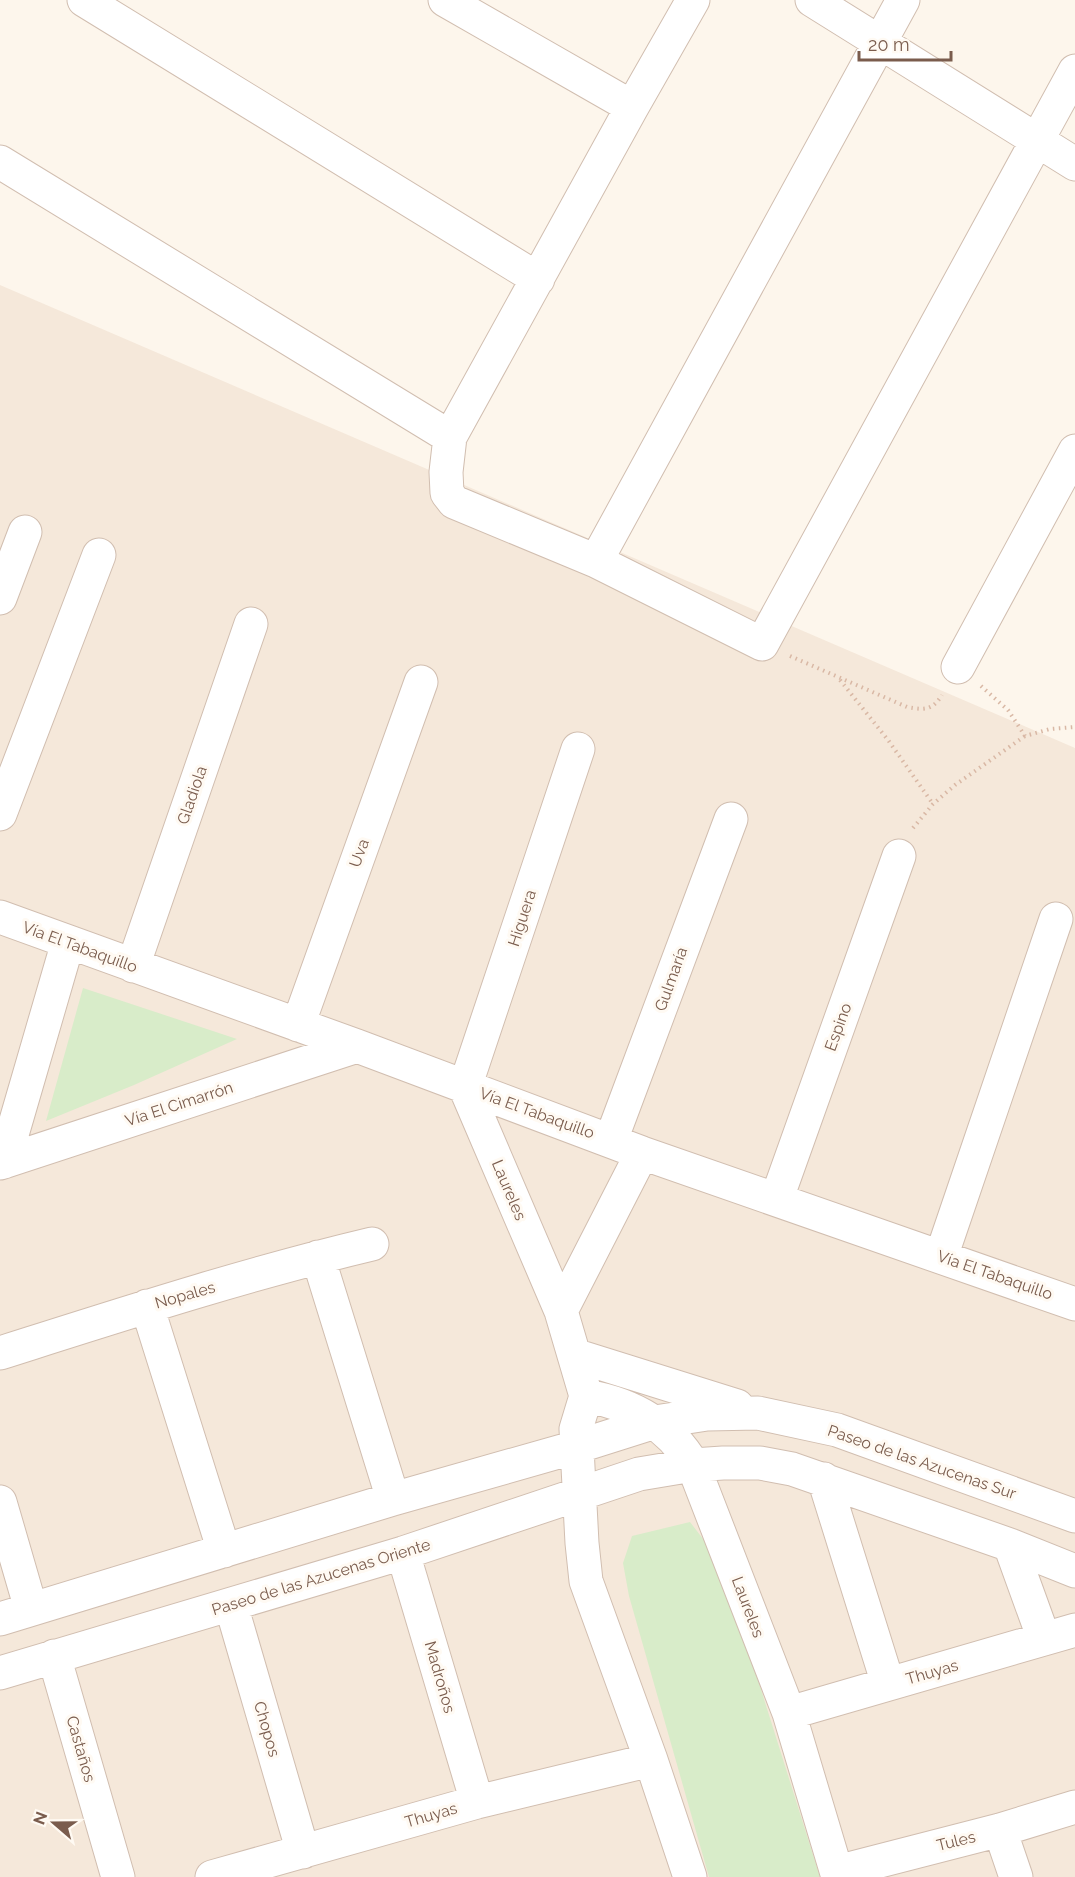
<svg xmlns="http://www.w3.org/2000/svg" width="1075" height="1877" font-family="Raleway,sans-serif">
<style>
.residential{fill:#f5e8da}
.green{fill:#d8ecc9}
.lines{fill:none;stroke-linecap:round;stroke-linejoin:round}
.minor-casing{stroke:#d1beb0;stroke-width:35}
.path{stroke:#d9b8a5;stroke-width:4;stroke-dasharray:1.5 4.5;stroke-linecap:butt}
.minor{stroke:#fff;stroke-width:33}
.labels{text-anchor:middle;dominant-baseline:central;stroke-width:6;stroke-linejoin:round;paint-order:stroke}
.street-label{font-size:16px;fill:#7a5c4d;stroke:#fffaf3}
</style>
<rect width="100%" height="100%" fill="#fdf6ec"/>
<path class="residential" d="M0,285L1075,748V1877H0Z"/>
<path class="green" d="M83,988L237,1039L134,1085L46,1121Z
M690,1522L717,1557L730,1591L820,1877H709L629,1596L623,1563L632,1536Z"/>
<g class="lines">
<defs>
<path id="minor" d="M84,0L538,279
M445,0L632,107
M693,0L632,107L450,437L446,472L447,493L454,502L596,561L762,644L1075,71
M812,0L1075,164
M0,162L450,437
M596,561L903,0
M0,598L25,532
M958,667L1075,451
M578,749L465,1087L561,1311L586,1396L576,1429L582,1543L586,1581L651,1760L690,1877
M0,814L99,555
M0,917L357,1046L642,1153L1075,1304
M133,966L251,624
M298,1025L421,682
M611,1140L731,819
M4,1162L68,942
M0,1163L357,1046
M777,1198L899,856
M318,1257L393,1499
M941,1257L1056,919
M147,1306L224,1551
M561,1311L642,1153
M0,1353C123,1314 246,1274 372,1244
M574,1355L737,1406
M586,1396C632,1404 669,1424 693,1465L789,1713L838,1877
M824,1479L888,1684
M0,1502L31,1609
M1010,1545L1044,1639
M403,1553L477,1802
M231,1605L303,1852
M0,1619L393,1499L576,1447L655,1422L707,1414L758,1413L837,1430L1075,1516
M54,1656L118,1877
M0,1673L403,1553L639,1474L693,1465L723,1463H760L792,1469L1010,1545L1075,1571
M789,1713L1075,1630
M1000,1830L1016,1877
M837,1872L1000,1830L1075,1807
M212,1877L477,1802L651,1760"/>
</defs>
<use href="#minor" class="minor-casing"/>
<path class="path" d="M790,656L907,707C924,710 932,711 942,695
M840,680L888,740L933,804
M981,686L1008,710L1025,736L1050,729L1075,727
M913,828L933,804L955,785L1025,736"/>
<use href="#minor" class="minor"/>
</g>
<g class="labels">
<g class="street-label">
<text transform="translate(192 795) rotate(-71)">Gladiola</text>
<text transform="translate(359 853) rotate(-70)">Uva</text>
<text transform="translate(522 918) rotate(-72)">Higuera</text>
<text transform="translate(80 947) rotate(20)">Vía El Tabaquillo</text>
<text transform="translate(671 979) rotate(-70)">Gulmaría</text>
<text transform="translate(838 1027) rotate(-70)">Espino</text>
<text transform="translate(179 1104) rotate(-18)">Vía El Cimarrón</text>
<text transform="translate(537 1113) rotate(20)">Vía El Tabaquillo</text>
<text transform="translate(509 1190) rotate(67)">Laureles</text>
<text transform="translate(995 1275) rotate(19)">Vía El Tabaquillo</text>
<text transform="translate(185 1295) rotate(-16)">Nopales</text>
<text transform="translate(922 1462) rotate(19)">Paseo de las Azucenas Sur</text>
<text transform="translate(321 1577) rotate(-17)">Paseo de las Azucenas Oriente</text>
<text transform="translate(748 1607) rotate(69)">Laureles</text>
<text transform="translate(932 1672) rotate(-16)">Thuyas</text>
<text transform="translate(440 1677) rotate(74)">Madroños</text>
<text transform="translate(267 1729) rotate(74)">Chopos</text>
<text transform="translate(81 1749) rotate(74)">Castaños</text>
<text transform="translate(431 1815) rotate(-16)">Thuyas</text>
<text transform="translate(956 1841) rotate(-14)">Tules</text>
</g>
</g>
<g transform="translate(54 1823) rotate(290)" stroke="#fffaf3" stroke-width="4.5" paint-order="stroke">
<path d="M0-4.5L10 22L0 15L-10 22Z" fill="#7a5c4d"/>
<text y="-9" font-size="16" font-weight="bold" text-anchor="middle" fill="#7a5c4d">N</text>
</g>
<path d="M859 51v9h92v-9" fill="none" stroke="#7a5c4d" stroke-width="3"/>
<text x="868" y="51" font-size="18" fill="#7a5c4d" stroke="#fffaf3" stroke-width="4.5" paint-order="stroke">20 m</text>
</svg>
